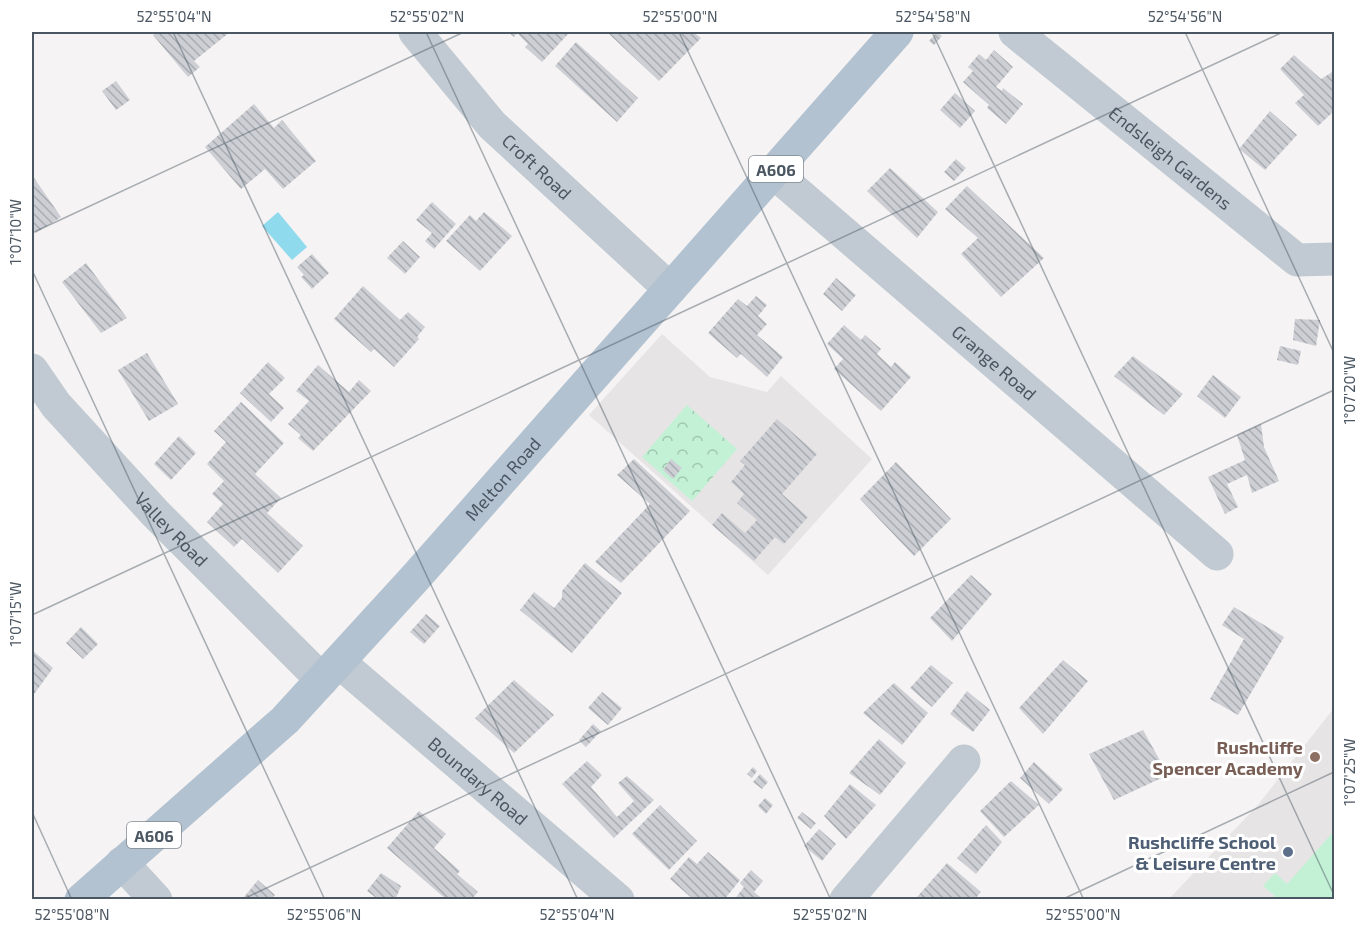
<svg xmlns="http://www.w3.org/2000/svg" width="1366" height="931" font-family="'Exo 2',sans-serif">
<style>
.education{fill:#e6e4e5}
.grass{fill:#c3f1d5}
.park{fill:url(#park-crowns)}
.water{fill:#90daee}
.building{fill:url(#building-back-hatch)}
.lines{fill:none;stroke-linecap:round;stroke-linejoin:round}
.minor{stroke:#c1cad2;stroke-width:33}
.major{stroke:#b3c2d1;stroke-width:33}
.ticks{fill:none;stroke:#4a5661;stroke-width:1.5;stroke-opacity:0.45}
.education-dot{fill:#8d6e63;stroke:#fff;stroke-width:2}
.service-dot{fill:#5c6f8a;stroke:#fff;stroke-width:2}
.labels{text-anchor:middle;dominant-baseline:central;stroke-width:6;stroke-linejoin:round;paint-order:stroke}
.shield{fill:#fff;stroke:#808990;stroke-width:1.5}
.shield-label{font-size:16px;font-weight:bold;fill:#4a5661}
.street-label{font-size:18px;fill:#4a5661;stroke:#fff}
.education-label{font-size:18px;font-weight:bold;fill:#785e54;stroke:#fff;text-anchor:end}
.service-label{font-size:18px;font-weight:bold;fill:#4e5e75;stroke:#fff;text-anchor:end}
.neatline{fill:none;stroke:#4a5661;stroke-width:2}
.ticks-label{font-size:15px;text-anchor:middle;fill:#4a5661}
</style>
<defs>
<pattern id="park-crowns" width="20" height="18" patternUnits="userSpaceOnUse" patternTransform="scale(1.5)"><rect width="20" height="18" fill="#c3f1d5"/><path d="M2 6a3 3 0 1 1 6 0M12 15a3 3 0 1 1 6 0" fill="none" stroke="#a0c6b0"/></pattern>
<pattern id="building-back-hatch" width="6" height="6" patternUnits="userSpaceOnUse" patternTransform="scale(1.5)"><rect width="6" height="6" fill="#cdcfd5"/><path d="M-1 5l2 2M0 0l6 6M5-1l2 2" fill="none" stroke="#a8abb0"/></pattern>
</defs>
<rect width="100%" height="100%" fill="#f5f3f3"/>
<path class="education" d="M662,334L710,377L767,392L781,376L872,459L768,575L589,415Z
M1334,708V899L1168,900L1257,806Z"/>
<path class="grass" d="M1334,831V899H1273L1275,896L1263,886L1275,873L1287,884Z"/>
<path class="park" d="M687,405L737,449L692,501L642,457Z"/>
<path class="water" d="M278,212L307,247L292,260L262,226Z"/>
<path class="building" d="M157,32H230L194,61L200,67L188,77L153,35Z
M508,32H570L542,62L525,47L528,44L517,33L514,37Z
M607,32H693L701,38L659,81Z
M937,32L942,36L934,45L929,41Z
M576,42L638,98L617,122L555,66Z
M994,50L1013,67L996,87L1002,91L1003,88L1023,104L1006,124L987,108L989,105L963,82L973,71L968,67L979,54L986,60Z
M1294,55L1321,79L1334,71V111L1318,126L1295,103L1304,95L1280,69Z
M116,81L130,100L116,110L102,91Z
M955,93L975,111L960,128L940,110Z
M254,104L274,128L282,120L316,161L283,189L265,169L241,189L205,147Z
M1270,111L1297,135L1265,170L1239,149Z
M956,159L966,168L954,181L944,172Z
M890,168L938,212L917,238L867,191Z
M32,175L61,217L36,233L32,227Z
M967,186L1044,258L1001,297L961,254L978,238L945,209Z
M432,202L456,224L434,249L425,241L432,233L416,220Z
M484,212L512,236L480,271L446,241L470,215L476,221Z
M403,241L420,257L405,274L387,258Z
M312,254L329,273L312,289L301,277L304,275L297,267Z
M86,263L127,318L101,333L62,282Z
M836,278L856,295L842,311L823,294Z
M363,286L400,320L408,312L425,327L417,337L419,339L394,367L374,349L371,352L334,319Z
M756,296L767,305L758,316L767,324L757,335L783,357L767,377L741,354L737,358L708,333L738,299L747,306Z
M1295,319L1320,320L1316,346L1293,340Z
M844,325L861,340L865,335L881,349L877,354L891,367L895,362L911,377L881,411L834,369L843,359L827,344Z
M1280,346L1301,351L1298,365L1277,360Z
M147,353L178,404L149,421L118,370Z
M1133,356L1183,394L1164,415L1114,376Z
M268,362L285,378L269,394L284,408L271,422L240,393Z
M318,365L349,392L359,380L371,391L313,451L298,438L301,435L288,424L309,401L296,391Z
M1213,375L1241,397L1225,418L1197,396Z
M241,402L284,443L255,474L281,498L267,513L303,546L278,573L242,539L234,547L207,522L223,504L212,494L224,481L207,464L226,442L214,431Z
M777,419L817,454L782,494L808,517L784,544L775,537L754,561L712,525L722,513L745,533L757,520L737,503L744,494L731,482L745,465L740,461Z
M1261,424L1264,447L1279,481L1252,493L1247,475L1227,484L1238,507L1225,514L1208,477L1245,460L1237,435Z
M179,436L196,453L171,480L154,464Z
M634,459L690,511L621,583L595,562L650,504L617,475Z
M671,459L682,468L673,479L663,470Z
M896,462L951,519L914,556L860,499Z
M585,563L622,593L572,653L520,610L534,592L554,608L562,598V591Z
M971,575L992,594L952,641L930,618Z
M1234,607L1284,637L1238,715L1210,699L1244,639L1222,625Z
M426,614L440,626L424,644L410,632Z
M81,627L98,644L83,659L66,643Z
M32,650L53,668L32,697Z
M1063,660L1088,681L1043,734L1019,708Z
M931,665L953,683L932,707L910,688Z
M514,680L554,715L514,753L475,718Z
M894,683L928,713L902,745L863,713Z
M967,691L990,710L973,732L950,714Z
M602,692L622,708L608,725L588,708Z
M593,724L601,731L586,747L579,740Z
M1143,730L1168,775L1114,800L1089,754Z
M879,739L906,763L880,795L849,773Z
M587,761L602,775L591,787L617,817L634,801L618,783L627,776L654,800L614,838L562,784Z
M1034,762L1063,789L1049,804L1020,778Z
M753,767L757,771L752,778L747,774Z
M760,774L768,782L762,789L753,782Z
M1011,781L1039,805L1004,837L980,811Z
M850,784L876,805L846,839L824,816Z
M765,798L773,805L766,814L758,806Z
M660,805L697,841L669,870L632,834Z
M419,811L446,834L434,848L460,871L457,874L478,892L471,900H447L387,848Z
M802,812L816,823L811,829L797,818Z
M986,825L1002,842L976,874L957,858Z
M819,829L836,844L822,861L804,846Z
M708,852L740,880L724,900H694L670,879L689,857L697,864Z
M947,863L981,892L974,900H920L917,897Z
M751,870L763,881L754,892L764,900H734L744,887L740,883Z
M381,873L401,886L395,900H379L367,891Z
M258,880L275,895L271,900H248L244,897Z"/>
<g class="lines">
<g class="minor">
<path id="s1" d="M415,32L492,125L670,289"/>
<path id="s2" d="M1015,32L1297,260L1334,259"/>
<path id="s3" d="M773,172L1217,554"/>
<path id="s4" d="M32,370L56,405L155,513L322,680"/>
<path id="s5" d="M339,662L618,900"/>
<path d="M122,863L156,900"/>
<path d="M846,900L964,761"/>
</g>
<path class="major" id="s6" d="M81,900L285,720L415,578L897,32"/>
</g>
<path class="ticks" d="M173,32L578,900M426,32L831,900M679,32L1084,900M932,32L1334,895M1185,32L1334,353M32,233L464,32M32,270L325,900M32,615L1283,32M32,812L72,900M241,900L1334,390M1061,900L1334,772"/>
<circle class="education-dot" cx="1315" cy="757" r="6"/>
<circle class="service-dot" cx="1288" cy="852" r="6"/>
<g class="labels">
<g class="shield">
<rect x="749" y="156" width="54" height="26" rx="4.5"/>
<rect x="127" y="822" width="54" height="26" rx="4.5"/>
</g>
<g class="shield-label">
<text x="776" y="169">A606</text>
<text x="154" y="835">A606</text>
</g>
<g class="street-label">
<text stroke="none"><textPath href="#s2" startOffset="200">Endsleigh Gardens</textPath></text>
<text stroke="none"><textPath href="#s1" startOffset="182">Croft Road</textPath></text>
<text stroke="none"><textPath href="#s3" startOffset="292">Grange Road</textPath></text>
<text stroke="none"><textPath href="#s6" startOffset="597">Melton Road</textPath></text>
<text stroke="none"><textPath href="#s4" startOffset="212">Valley Road</textPath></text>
<text stroke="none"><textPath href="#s5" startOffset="183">Boundary Road</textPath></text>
</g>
<g class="education-label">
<text x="1303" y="747">Rushcliffe<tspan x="1303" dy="21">Spencer Academy</tspan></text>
</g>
<g class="service-label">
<text x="1276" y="842">Rushcliffe School<tspan x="1276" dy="21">&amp; Leisure Centre</tspan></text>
</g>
</g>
<rect width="1366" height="931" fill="none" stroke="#ffffff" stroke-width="66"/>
<rect x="33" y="33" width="1300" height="865" class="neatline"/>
<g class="ticks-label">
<text x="174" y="22">52°55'04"N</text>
<text x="427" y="22">52°55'02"N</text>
<text x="680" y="22">52°55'00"N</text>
<text x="933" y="22">52°54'58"N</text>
<text x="1185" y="22">52°54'56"N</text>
<text transform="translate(16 232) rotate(-90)" y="5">1°07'10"W</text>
<text transform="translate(1350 390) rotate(-90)" y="5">1°07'20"W</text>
<text transform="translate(16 614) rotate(-90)" y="5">1°07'15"W</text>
<text transform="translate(1350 772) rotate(-90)" y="5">1°07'25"W</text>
<text x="72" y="920">52°55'08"N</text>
<text x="324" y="920">52°55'06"N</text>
<text x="577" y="920">52°55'04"N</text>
<text x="830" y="920">52°55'02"N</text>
<text x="1083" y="920">52°55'00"N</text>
</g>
</svg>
